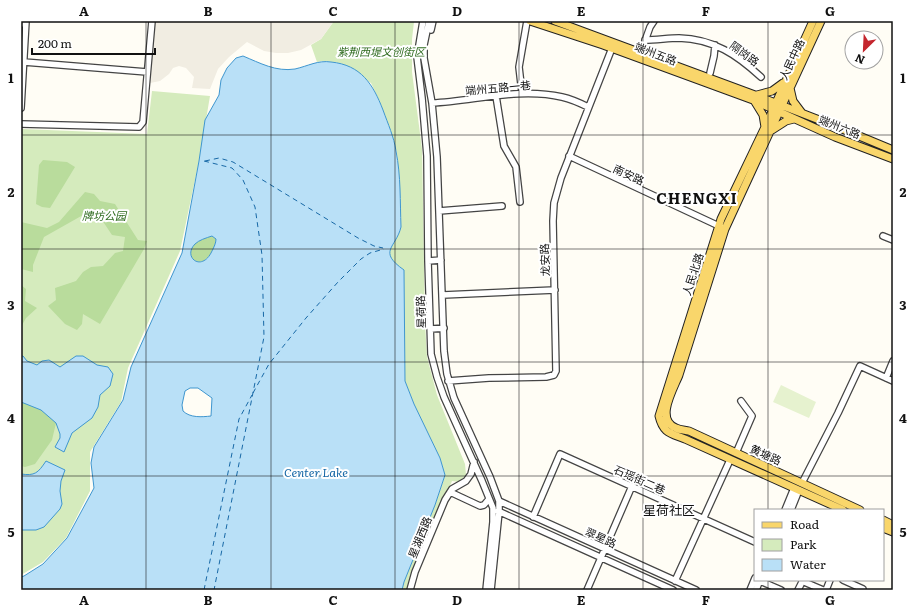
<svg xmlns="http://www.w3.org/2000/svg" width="914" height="611" font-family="Literata,'Noto Sans SC',serif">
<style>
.green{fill:#d5ebbd}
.forest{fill:#b9dc9c}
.pitch{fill:#e6f2cf}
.plaza{fill:#f1ede2}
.water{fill:#b9e0f7;stroke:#3f96cf;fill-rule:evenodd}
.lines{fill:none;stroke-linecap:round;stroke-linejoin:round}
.ferry{stroke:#1768a6;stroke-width:1;stroke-dasharray:5 4;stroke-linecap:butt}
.minor-casing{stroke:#444;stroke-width:8}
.major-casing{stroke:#222;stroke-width:9}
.minor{stroke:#fff;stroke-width:5.5}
.major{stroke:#f9d66b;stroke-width:7}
.grid{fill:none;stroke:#111;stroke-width:1;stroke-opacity:0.55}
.labels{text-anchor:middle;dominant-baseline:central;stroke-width:4;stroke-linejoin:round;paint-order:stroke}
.park-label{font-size:11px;font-style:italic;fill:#2f6b1f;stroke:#fff}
.street-label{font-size:11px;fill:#111;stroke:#fff}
.water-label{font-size:12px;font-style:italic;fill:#1768a6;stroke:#fff}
.quarter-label{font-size:13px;fill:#111;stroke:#fff}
.district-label{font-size:15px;font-weight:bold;letter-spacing:1px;fill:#111;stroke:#fff}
.neatline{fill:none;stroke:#111;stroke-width:1.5}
.grid-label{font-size:13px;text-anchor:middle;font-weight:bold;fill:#111}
</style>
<rect width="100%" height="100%" fill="#fffdf5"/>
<path class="green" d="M334,21L414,22L412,39V72L422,149L425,323L427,357L437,395L465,464L466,475L459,482L452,481L408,590H402V587L435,505L445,475L440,458L414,404L405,381L404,271C377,251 396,248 401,227L400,194L397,153L394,142L379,100L371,83L339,63L322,61L317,62L311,45L321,39Z
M152,91L210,96L199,161L180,251L128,368L121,402L90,452V491L66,538L43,562L21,575L22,129L147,134Z"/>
<path class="forest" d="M43,160L67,162L75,167L50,208L42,207L36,204L39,165Z
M85,192L94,194L100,201L115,204L138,240L147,241L144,249L100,324L83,314L82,324L77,330L65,324L48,306L56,300L55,288L76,281L83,272L91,267L103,266L115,253L123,251L125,237L112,235L102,220L83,215L44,237L33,265V272L21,269V222L47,228L59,222Z
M212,236L216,239C216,243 214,247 212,251C202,273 182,257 195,244C199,240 206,238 212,236Z
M21,285L26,289L25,301L37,308L26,318L21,327Z
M21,402L41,410L56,423L52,440L35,464L25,467L21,466Z"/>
<path class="pitch" d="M781,385L816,402L809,418L773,402Z"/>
<path class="plaza" d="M154,21H334L321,39L301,50L288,53H276L264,51L247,42L229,57L218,69L210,89L192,88L194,77L186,68L179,66L173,68L169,74L160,81L150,83Z"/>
<path class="water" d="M243,56C260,63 276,72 295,69C308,66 318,60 331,62C361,65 373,84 383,110C388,124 394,137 396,151C401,176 400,202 401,227C396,248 377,251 404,270L405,381L414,404L440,458L445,475L435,505L404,582L402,590H21V577L24,576L43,564L67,538L94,488L91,463L94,447L123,400L131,367L182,253L199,161L205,120L219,95L221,80L227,68L236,58ZM212,236L216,239C216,243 214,247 212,251C202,273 182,257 195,244C199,240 206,238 212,236ZM190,388H198L212,398L211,416C202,417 190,418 183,411L182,405L185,391Z
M21,356H23L27,361L37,365L42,361L49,360L60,367L76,356H83L97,365L108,367L113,374L110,386L100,395L98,407L92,418L72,433L64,452L55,447L60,438V434L56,423L41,410L21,402Z
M46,461L65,470L61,481L60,491L62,504L60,509L44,527L36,530H21V474C35,476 38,473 46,461Z"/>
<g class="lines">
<path class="ferry" d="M204,161L232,168L243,180L255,207L262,255L264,337L214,590
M205,161L219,158L233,162L358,238L374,246L383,248
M253,393L269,364L306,318L338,282L361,259L370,253L384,249
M204,590L239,419L252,395"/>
<defs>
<path id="minor" d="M423,21L417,57L422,98L427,156L428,261L431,354L437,377L444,397L482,481L493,508V522L486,590
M429,21L424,45V58L432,103L437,157L444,351L447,374L454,398L490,477L499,501V512L491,590
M21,24V21
M431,30L433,21
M645,40C657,40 668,38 679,38C714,39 737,55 761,77
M641,52L650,27L654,21
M24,62L147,72
M710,73L714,56L715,45
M522,93L519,67L527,21
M496,96L504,146L516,167L520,202
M432,103C475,101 519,87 562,97C571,99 580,103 588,107
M21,108L26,21
M21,124L139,127L143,122L152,21
M569,156L721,227
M439,211L502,206
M883,236L893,240
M428,261L441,260
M443,295L555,290
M431,329L444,328
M886,378L893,361
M448,381L489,378L546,377L554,375L556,371L553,221L554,203L561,178L612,48
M736,453L752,416L741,401
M802,483L838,413L860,366L893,381
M450,492L480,506L484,505L489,499
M499,501L696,590
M785,510L794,488
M791,510L799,490
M498,511L673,590
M533,517L560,454L755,542
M843,580L863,589V590
M675,581L730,460
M760,581L781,590
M802,581L823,590
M410,590L415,572L445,500L452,489L466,481L471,474L474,462
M587,590L632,486
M750,590L755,578
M756,590L760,580
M798,590L803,580
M826,590L830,580"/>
<path id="major" d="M530,21L603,45L753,100L835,137L893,159
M555,21L755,95L840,128L893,150
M813,21L765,127L721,219L659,416C663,433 670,433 685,439L843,510
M821,21L725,229L679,375C673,390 655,420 676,428C680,430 685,430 689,431L860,510
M790,88L793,101L802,113
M757,95L772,91L783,83
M755,102L763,115L765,127
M772,130L786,121L794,119
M883,520L893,525
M883,528L893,532"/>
</defs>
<use href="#minor" class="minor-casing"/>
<use href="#major" class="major-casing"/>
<use href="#minor" class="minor"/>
<use href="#major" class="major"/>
</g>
<path class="grid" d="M146,21V590M271,21V590M395,21V590M519,21V590M643,21V590M768,21V510M21,135H893M21,249H893M21,362H893M21,476H893M768,580V590"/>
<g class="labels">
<g class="park-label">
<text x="381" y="51">紫荆西堤文创街区</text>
<text x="104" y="215">牌坊公园</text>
</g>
<g class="street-label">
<text transform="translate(656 53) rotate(21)">端州五路</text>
<text transform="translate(745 53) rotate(36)">隔岗路</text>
<text transform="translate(791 59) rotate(-65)">人民中路</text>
<text transform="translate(498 87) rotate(-5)">端州五路一巷</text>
<text transform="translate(840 126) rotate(22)">端州六路</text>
<text transform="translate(629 174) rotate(25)">南安路</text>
<text transform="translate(544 260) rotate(-92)">龙安路</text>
<text transform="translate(692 274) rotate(-72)">人民北路</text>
<text transform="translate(420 312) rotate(-92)">星荷路</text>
<text transform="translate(766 454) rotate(24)">黄塘路</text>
<text transform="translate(640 479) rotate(24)">石瑶街二巷</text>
<text transform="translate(419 537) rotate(-68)">星湖西路</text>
<text transform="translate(601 537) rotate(24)">翠星路</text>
</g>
<g class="water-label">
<text x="316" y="472">Center Lake</text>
</g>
<g class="quarter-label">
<text x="669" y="509">星荷社区</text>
</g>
<g class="district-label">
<text x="697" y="197">CHENGXI</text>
</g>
</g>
<rect width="914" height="611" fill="none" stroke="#ffffff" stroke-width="44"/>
<rect x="754" y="509" width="130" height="72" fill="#ffffff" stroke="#a0a0a0"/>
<rect x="762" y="522" width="20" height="6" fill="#f9d66b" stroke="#a0a0a0"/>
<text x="790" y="529" font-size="12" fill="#111111">Road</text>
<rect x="762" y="539" width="20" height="12" fill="#d5ebbd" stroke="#a0a0a0"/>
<text x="790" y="549" font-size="12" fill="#111111">Park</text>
<rect x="762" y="559" width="20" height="12" fill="#b9e0f7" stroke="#a0a0a0"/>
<text x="790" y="569" font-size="12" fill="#111111">Water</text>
<g transform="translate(864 50) rotate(204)"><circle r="19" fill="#ffffff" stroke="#a0a0a0"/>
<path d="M0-3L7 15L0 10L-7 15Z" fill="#c4262e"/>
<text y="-6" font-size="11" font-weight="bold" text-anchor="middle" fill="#111111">N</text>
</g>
<path d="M32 48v6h123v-6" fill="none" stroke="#111111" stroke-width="2"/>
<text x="38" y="48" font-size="12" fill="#111111" stroke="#ffffff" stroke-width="3" paint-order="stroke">200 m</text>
<rect x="22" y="22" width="870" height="567" class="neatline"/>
<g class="grid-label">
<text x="84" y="16">A</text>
<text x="208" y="16">B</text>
<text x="333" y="16">C</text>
<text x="457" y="16">D</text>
<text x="581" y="16">E</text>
<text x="706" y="16">F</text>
<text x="830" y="16">G</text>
<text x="11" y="83">1</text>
<text x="903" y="83">1</text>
<text x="11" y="197">2</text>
<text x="903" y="197">2</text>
<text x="11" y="310">3</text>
<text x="903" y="310">3</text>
<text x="11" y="423">4</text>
<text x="903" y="423">4</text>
<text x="11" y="537">5</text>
<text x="903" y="537">5</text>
<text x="84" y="605">A</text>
<text x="208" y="605">B</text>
<text x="333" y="605">C</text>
<text x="457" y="605">D</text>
<text x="581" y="605">E</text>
<text x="706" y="605">F</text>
<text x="830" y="605">G</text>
</g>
</svg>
